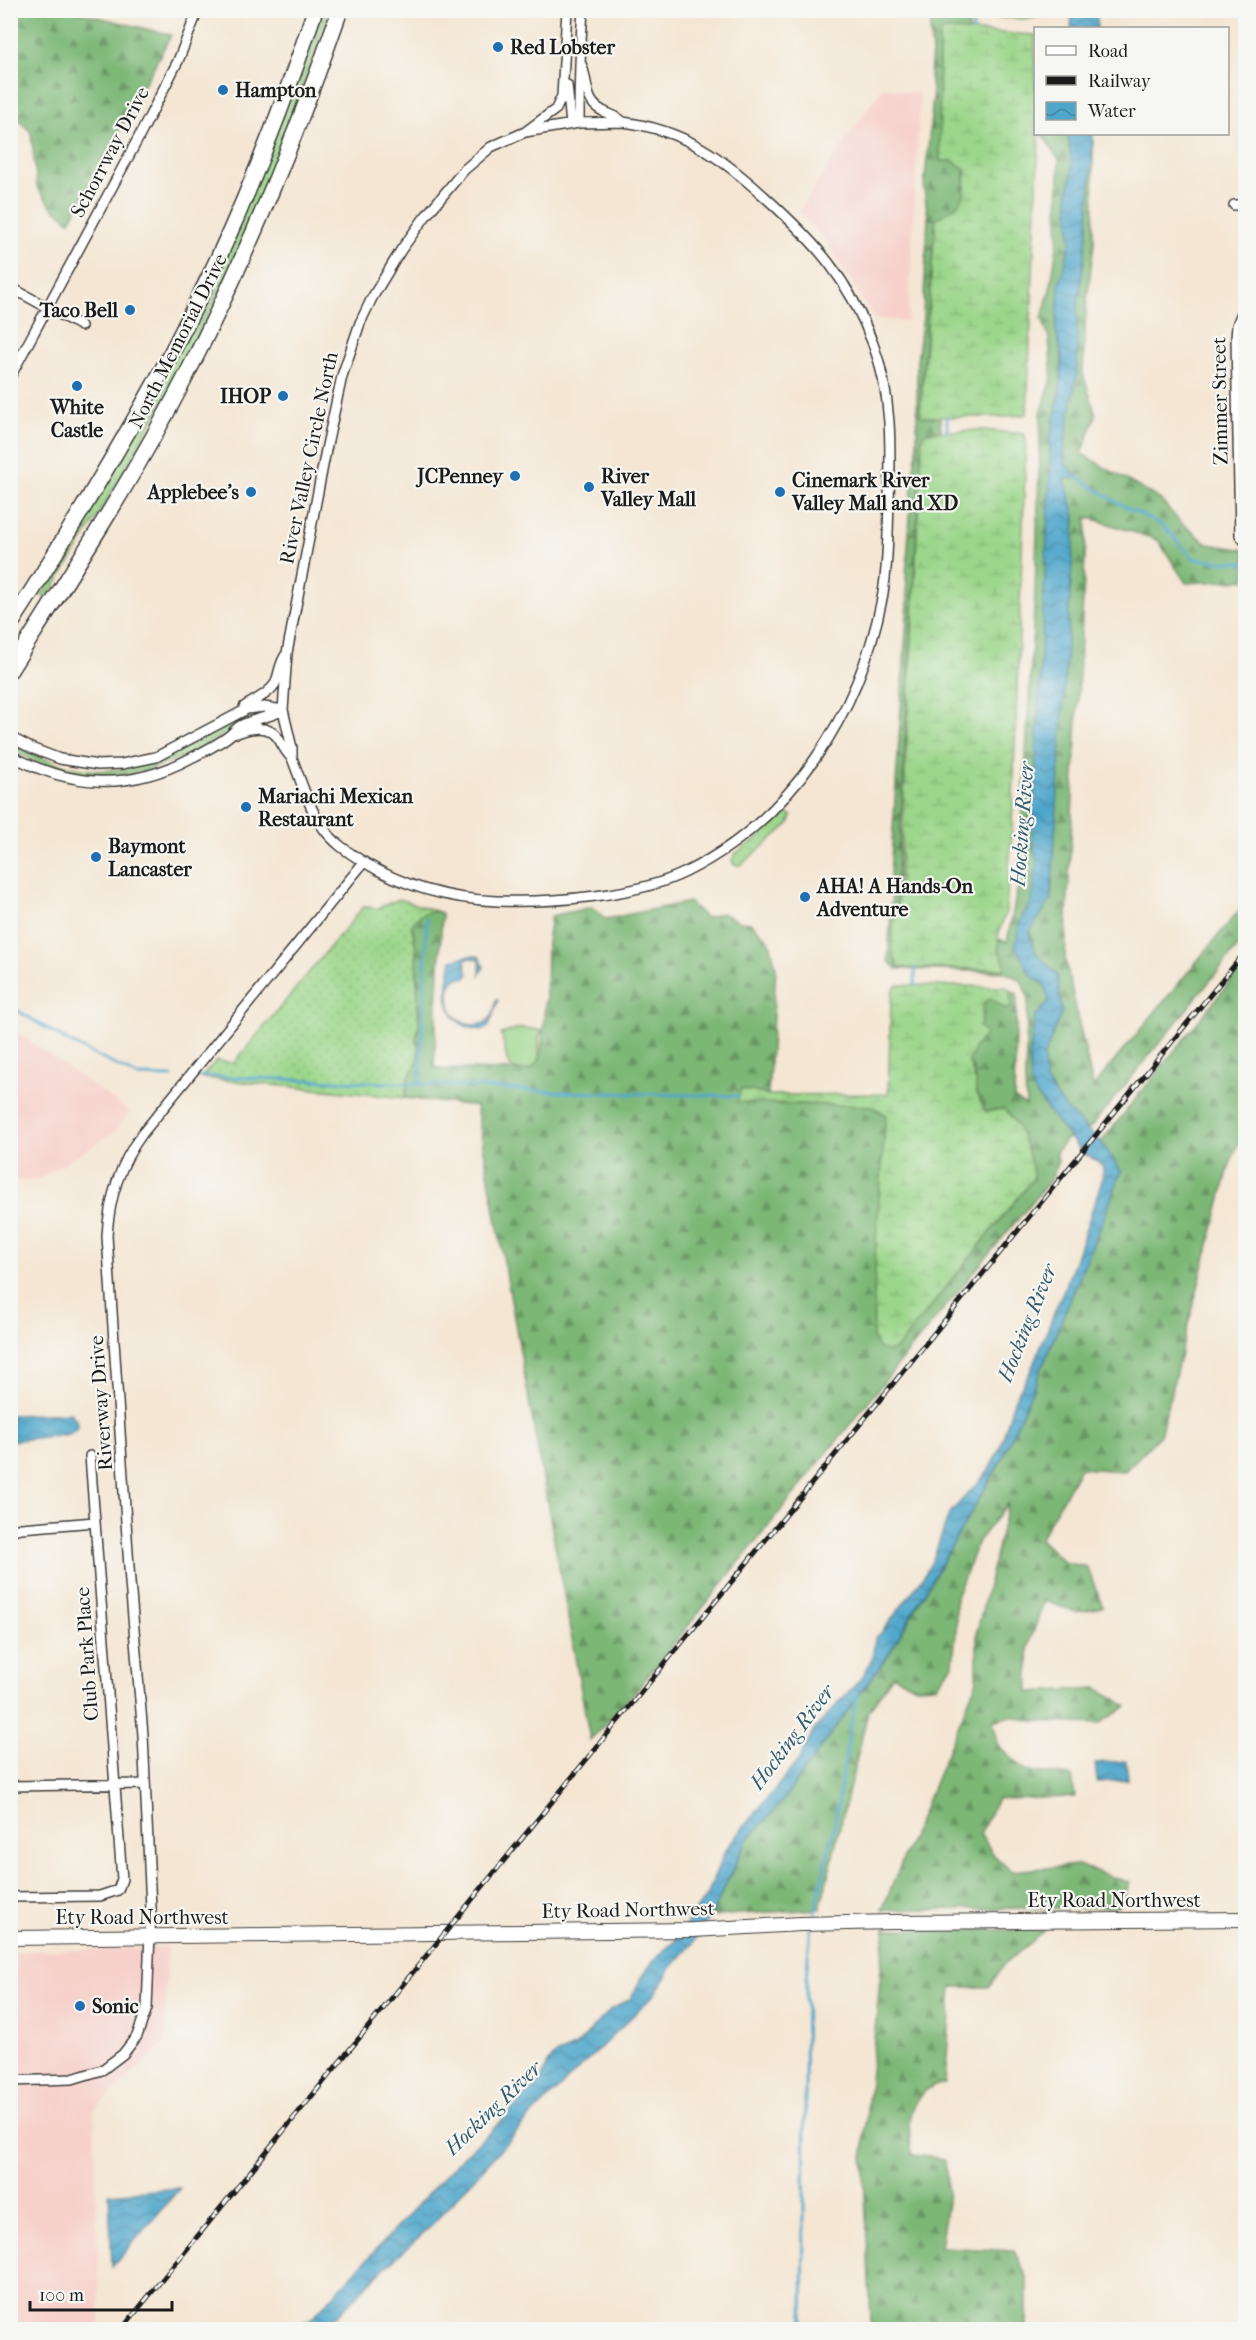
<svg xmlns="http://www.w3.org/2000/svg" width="1256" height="2340" font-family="'IM FELL French Canon',serif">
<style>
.built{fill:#f7d0ca}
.grass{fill:url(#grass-dots);stroke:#5c7953;stroke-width:1.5}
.forest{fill:url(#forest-firs);stroke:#4c6a49;stroke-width:1.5}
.wetland{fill:url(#wetland-marsh);stroke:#5c7953;stroke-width:1.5}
.park{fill:#9bd68a;stroke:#5c7953;stroke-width:1.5}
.water{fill:url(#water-waves);stroke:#356174;stroke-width:1.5}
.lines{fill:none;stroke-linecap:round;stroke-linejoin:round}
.stream{stroke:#4ea6cb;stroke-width:3}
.street-casing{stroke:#3c3a37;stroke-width:12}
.secondary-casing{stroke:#3c3a37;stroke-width:16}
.primary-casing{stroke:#3c3a37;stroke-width:18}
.street{stroke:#fff;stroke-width:9}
.secondary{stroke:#fff;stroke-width:14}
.primary{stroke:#fff;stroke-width:15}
.rail-casing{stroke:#1c1c1c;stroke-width:5}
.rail{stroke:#f6f6f2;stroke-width:3;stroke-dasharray:9;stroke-linecap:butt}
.poi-dot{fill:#1f6fb2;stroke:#f6f6f2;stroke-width:2}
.labels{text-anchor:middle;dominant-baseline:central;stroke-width:4.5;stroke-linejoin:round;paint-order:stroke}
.poi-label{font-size:20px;font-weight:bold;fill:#1c1c1c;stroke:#f6f6f2;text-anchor:start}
.street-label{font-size:20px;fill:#1c1c1c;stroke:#f6f6f2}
.water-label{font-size:21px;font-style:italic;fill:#325a6b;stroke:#f6f6f2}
</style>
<defs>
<pattern id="grass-dots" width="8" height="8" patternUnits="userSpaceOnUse" patternTransform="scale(1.5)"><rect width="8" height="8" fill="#9bd68a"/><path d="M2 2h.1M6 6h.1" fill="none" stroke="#85b776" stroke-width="1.8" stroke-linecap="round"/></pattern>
<pattern id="forest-firs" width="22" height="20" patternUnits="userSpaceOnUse" patternTransform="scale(1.5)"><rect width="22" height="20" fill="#7cb776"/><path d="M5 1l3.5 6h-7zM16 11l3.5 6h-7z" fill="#659460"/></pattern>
<pattern id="wetland-marsh" width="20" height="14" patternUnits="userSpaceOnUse" patternTransform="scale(1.5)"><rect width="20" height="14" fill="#9bd68a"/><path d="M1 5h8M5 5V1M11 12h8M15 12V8" fill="none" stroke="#85b776"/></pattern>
<pattern id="water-waves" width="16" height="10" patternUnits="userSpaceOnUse" patternTransform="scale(1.5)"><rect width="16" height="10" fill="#4ea6cb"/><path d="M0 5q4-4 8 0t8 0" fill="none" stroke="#4086a4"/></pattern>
</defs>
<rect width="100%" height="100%" fill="#f6f6f2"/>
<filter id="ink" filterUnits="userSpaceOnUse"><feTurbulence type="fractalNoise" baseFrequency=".0167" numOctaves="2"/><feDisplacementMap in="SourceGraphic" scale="12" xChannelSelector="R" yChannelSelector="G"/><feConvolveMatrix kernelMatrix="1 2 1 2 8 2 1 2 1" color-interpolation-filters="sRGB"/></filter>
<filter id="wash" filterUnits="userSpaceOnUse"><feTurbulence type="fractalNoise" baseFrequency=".008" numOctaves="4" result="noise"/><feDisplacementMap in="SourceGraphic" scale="24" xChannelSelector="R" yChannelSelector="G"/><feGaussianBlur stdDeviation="1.35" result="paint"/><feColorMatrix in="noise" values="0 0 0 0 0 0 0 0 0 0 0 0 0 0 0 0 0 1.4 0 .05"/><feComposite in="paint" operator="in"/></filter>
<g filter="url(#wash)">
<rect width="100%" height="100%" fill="#f4e6d3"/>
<path class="built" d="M882,87L920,94L908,321L874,319L829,245L799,211Z
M11,1028L130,1112L114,1132L38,1180L11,1181Z
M167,1947L165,2043L94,2110L100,2329H11L10,1952Z"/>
<path class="grass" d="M322,11H328L321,33C301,89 282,147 259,203C201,341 127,472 47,598H44L42,595L131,440Z
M251,712L252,717C227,731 202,749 175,760C116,784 67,780 11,749L14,744C111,799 165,760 251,712Z
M784,813H788L792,816L789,824L741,865H734L732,860L736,853L757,839Z
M399,899L439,912H431L412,928L416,947L419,1028L416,1038L419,1050L418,1062L408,1079L405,1098L201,1078L216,1061L234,1063L363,907L378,908Z"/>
<path class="forest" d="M11,10L74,11L171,35L70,221L52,207L37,187L31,132L11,113V101L16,78L11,69Z
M932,11H944L950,16L969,17V31L948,30L939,41L940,160L953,161L965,169C967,201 963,204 936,219L920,405V414L925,417L940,416L941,432L923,434L922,440L896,905L906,938L966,958L999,939L1007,942L1019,881L1035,592L1041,413L1052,378L1049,338L1042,318L1051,285L1058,239L1059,160L1042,134H1093L1094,243L1086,309L1083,374L1096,415L1082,454L1161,500L1179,521L1208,544L1246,550L1245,580L1186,583L1158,540L1087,517L1065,958L1093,1087L1245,903V938L1091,1127L1066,1139L1056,1152L1058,1161L1051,1179L904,1357L640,1686L590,1740L476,1106L405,1098L408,1079L418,1061L419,1050L416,1038L419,1028L416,947L412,925C417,914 430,909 442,913L434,1066L440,1069L530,1070L539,1061L541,1054L546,994L547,943L551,916L592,907L606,919L689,902L706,918L722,913L740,922L751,923L770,942L776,968L768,1095L741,1089L738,1102L872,1106L886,1115L876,1241L873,1336L878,1348L898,1347L1033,1179C1026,1157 1023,1123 1003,1109L986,1112L976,1093L974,1071L969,1062L980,1028L984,1003L991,998L1006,1009L1011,1008L1010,990L1017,994L1014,1098L1026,1106L1025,1077L1028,997L1021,980L1005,972L897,969L888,961L892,890L890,875L908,602L906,576L913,472L917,452V362L923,317L928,217L924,189L933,98L930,75L932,52L930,30Z
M1245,963V1125L1229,1167L1160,1435L1125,1471L1080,1468L1040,1539L1064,1562L1087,1567L1103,1607L1076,1612L1044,1601L1028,1647L1029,1692L1097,1688L1127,1706L1099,1724L1032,1721L1011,1716L993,1721L999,1746L1025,1771L1072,1776L1075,1797L997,1799L980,1834L994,1855L1011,1871L1078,1865L1130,1883L1119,1907L882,1910L977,1680V1631L1008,1503L978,1541L956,1597V1631L953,1665L936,1686L916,1687L893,1675L868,1712L820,1909L711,1916L747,1840L780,1804L889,1654L1000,1463L1036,1382L1106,1213L1121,1171L1101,1142Z
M885,1929L1044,1930L1033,1941L1004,1964L989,1987H952L945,2083C936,2083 932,2086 924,2092C904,2108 909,2132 912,2155L945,2159L948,2196L940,2247L1014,2251L1027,2277V2326L994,2330H874L871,2322L863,2152Z"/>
<path class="wetland" d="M944,11L1041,10V15L1030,19L950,16Z
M948,30L1035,35L1036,134H1039L1027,414L1004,417H924L920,415L936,218C963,204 967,200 965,169L953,161H940L939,41L940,32Z
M983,430L1024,434L1026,441L1012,828L1006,911L998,936L999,950L1005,964L1004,969L907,968L898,966C887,945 895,917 899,895L922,440L923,434L929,432Z
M897,985L1005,987L1010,990L1011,1008L1006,1009L991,998L984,1003L980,1028L986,1034L974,1048L969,1062L976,1082V1093L986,1112L1003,1109C1019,1120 1033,1160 1033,1179L898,1347L889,1352L878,1348L873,1336L876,1241L886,1115L872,1106L737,1102L741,1089L768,1095L888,1094L891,1001L893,990Z"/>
<path class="park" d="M521,1028L542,1030L539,1037V1060C535,1066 531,1070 523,1070C502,1071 507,1047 501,1034Z"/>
<path class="water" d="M1072,11H1097V28H1071Z
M1068,134H1093L1088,229L1077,311V372L1065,443L1064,462L1079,478L1065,479L1075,517L1051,900L1029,933L1036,953L1057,974L1062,1012L1044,1056L1045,1080L1067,1110L1101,1142L1121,1171L1106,1213L1036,1382L1000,1463L889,1654L780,1804L747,1840L711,1916L693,1943L671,1968L655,1994L532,2115L428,2229L380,2272L324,2329L290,2330L312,2318L464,2155L490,2132L541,2080L548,2063L555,2055L576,2046L610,2010L630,1999L645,1972L659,1954L673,1943L708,1893L723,1855L732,1841L798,1761L814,1730L863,1676L872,1659L875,1638L881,1633L922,1579L933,1559L949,1514L987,1473L1000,1448L1014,1400L1031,1370L1074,1264L1102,1180L1103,1167L1096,1160L1082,1153L1042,1103L1031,1086L1029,1058L1035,1017L1049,1001L1045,986L1030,974L1015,945L1020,921L1032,900L1037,863L1032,837L1050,474V440L1061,383L1062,357L1056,331L1059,285L1071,241L1068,196L1072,170Z
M467,956H479L484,967L480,974V959L467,958L465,961L468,975L466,978C446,974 446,1000 453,1013C462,1028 485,1029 493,1014C495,1009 495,1004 496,1000H498L489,1026L484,1030C440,1027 445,991 452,960Z
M71,1413L78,1423L76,1429L69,1434L11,1441V1415Z
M1126,1761L1128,1780L1097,1782L1095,1763Z
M180,2188L112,2267L109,2194Z"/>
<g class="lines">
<path class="stream" d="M973,31V17
M947,432V416
M1077,477L1118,503L1162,525L1194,559L1246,563
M915,968V985
M10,1006L69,1042L137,1076L172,1077
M194,1076L422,1084L557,1092L738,1096
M420,1084L427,919
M813,1920L834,1827L852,1717L858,1695
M803,2330L806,1978L811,1927"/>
</g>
</g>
<g filter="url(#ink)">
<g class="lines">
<defs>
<path id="street" d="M581,64C588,78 584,98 598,108C607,115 615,114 623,122
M567,85L571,124
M623,122C684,130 721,157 765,197C816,243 849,279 873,344C892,394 891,447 889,499C888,532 888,566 882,599C859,714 792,819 686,872C638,896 550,903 497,901C447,899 404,887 362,861C348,852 334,843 324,829C309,809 301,781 292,758V748L283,710L287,653L326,450L342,376L360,323L372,298L401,250L425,217L464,170L491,147L525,132L579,123Z
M579,123C579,85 580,49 583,10
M525,132L556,109L562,96L567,10
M1234,205H1246
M10,287L81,326
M1246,303L1237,325L1236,339L1240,535L1246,543
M10,377L139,137L178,61L198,10
M244,707C254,700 268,695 275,684C280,673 279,663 287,653
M237,733C251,728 268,724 278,738C283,745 285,752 292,758
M10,737L31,748L60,759L98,765L122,764L156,757L247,709L264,707L283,710
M10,755C71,788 129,791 191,758C203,752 219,744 230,735C234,732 236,728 240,726C254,718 269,718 283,710
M10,1531L21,1528L95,1522
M10,1786L145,1784
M10,1897L100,1896L118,1890L122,1879L90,1456
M10,2081L72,2079L102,2070L123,2054L137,2036L147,2008L151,1908L143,1735L130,1582L107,1236C109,1198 119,1165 142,1134L364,862"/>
<path id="secondary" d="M10,1938L693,1930L801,1924L893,1922L1246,1919"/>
<path id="primary" d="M10,625C34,589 55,553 78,516C111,461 145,404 175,346C231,239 277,126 315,10
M10,670C71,574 133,479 185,378C246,259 296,137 340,10"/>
</defs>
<use href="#street" class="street-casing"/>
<use href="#secondary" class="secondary-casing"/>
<use href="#primary" class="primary-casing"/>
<use href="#street" class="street"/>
<use href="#secondary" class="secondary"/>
<use href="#primary" class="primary"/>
<defs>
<path id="rail" d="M121,2330L1246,951"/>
</defs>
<use href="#rail" class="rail-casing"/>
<use href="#rail" class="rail"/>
</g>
</g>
<g class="poi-dot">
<circle cx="498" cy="47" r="6"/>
<circle cx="223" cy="90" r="6"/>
<circle cx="130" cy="310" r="6"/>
<circle cx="77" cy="386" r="6"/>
<circle cx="283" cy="396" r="6"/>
<circle cx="515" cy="476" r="6"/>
<circle cx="589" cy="487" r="6"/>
<circle cx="251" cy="492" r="6"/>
<circle cx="780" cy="492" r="6"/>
<circle cx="246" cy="807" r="6"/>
<circle cx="96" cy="857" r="6"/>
<circle cx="805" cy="897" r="6"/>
<circle cx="80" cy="2006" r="6"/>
</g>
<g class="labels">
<g class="poi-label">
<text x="510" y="47">Red Lobster</text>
<text x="235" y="90">Hampton</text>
<text x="118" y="310" text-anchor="end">Taco Bell</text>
<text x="271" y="396" text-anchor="end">IHOP</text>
<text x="77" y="407" text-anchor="middle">White<tspan x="77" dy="23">Castle</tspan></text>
<text x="503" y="476" text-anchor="end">JCPenney</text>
<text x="601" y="476">River<tspan x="601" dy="23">Valley Mall</tspan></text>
<text x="792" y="480">Cinemark River<tspan x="792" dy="23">Valley Mall and XD</tspan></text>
<text x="239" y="492" text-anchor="end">Applebee's</text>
<text x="258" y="796">Mariachi Mexican<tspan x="258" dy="23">Restaurant</tspan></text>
<text x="108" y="846">Baymont<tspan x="108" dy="23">Lancaster</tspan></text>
<text x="817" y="886">AHA! A Hands-On<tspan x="817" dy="23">Adventure</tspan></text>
<text x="92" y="2006">Sonic</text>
</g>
<g class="street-label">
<text transform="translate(110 152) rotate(-62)">Schorrway Drive</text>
<text transform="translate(178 341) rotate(-63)">North Memorial Drive</text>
<text transform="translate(1220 401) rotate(-91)">Zimmer Street</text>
<text transform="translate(309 458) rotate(-78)">River Valley Circle North</text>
<text transform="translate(101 1403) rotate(-94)">Riverway Drive</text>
<text transform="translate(87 1654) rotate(-94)">Club Park Place</text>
<text x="1114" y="1900">Ety Road Northwest</text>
<text transform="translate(628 1910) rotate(-1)">Ety Road Northwest</text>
<text x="142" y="1917">Ety Road Northwest</text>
</g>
<g class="water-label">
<text transform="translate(1022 824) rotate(-86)">Hocking River</text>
<text transform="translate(1027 1323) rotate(-68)">Hocking River</text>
<text transform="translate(792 1737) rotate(-53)">Hocking River</text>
<text transform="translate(493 2108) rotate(-44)">Hocking River</text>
</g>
</g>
<rect width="1256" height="2340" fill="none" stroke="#f6f6f2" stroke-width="36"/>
<rect x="1034" y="27" width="195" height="108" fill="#f6f6f2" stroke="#9f9f9c" stroke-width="1.5"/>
<rect x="1046" y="46" width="30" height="9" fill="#ffffff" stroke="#9f9f9c" stroke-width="1.5"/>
<text x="1088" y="57" font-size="18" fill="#1c1c1c">Road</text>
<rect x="1046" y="76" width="30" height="9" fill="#1c1c1c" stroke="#9f9f9c" stroke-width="1.5"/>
<text x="1088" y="87" font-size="18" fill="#1c1c1c">Railway</text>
<rect x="1046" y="102" width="30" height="18" fill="url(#water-waves)" stroke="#9f9f9c" stroke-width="1.5"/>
<text x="1088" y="117" font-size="18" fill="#1c1c1c">Water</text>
<path d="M30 2301v9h142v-9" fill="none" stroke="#1c1c1c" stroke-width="3"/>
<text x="39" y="2301" font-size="18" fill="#1c1c1c" stroke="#f6f6f2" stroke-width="4.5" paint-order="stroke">100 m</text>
</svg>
